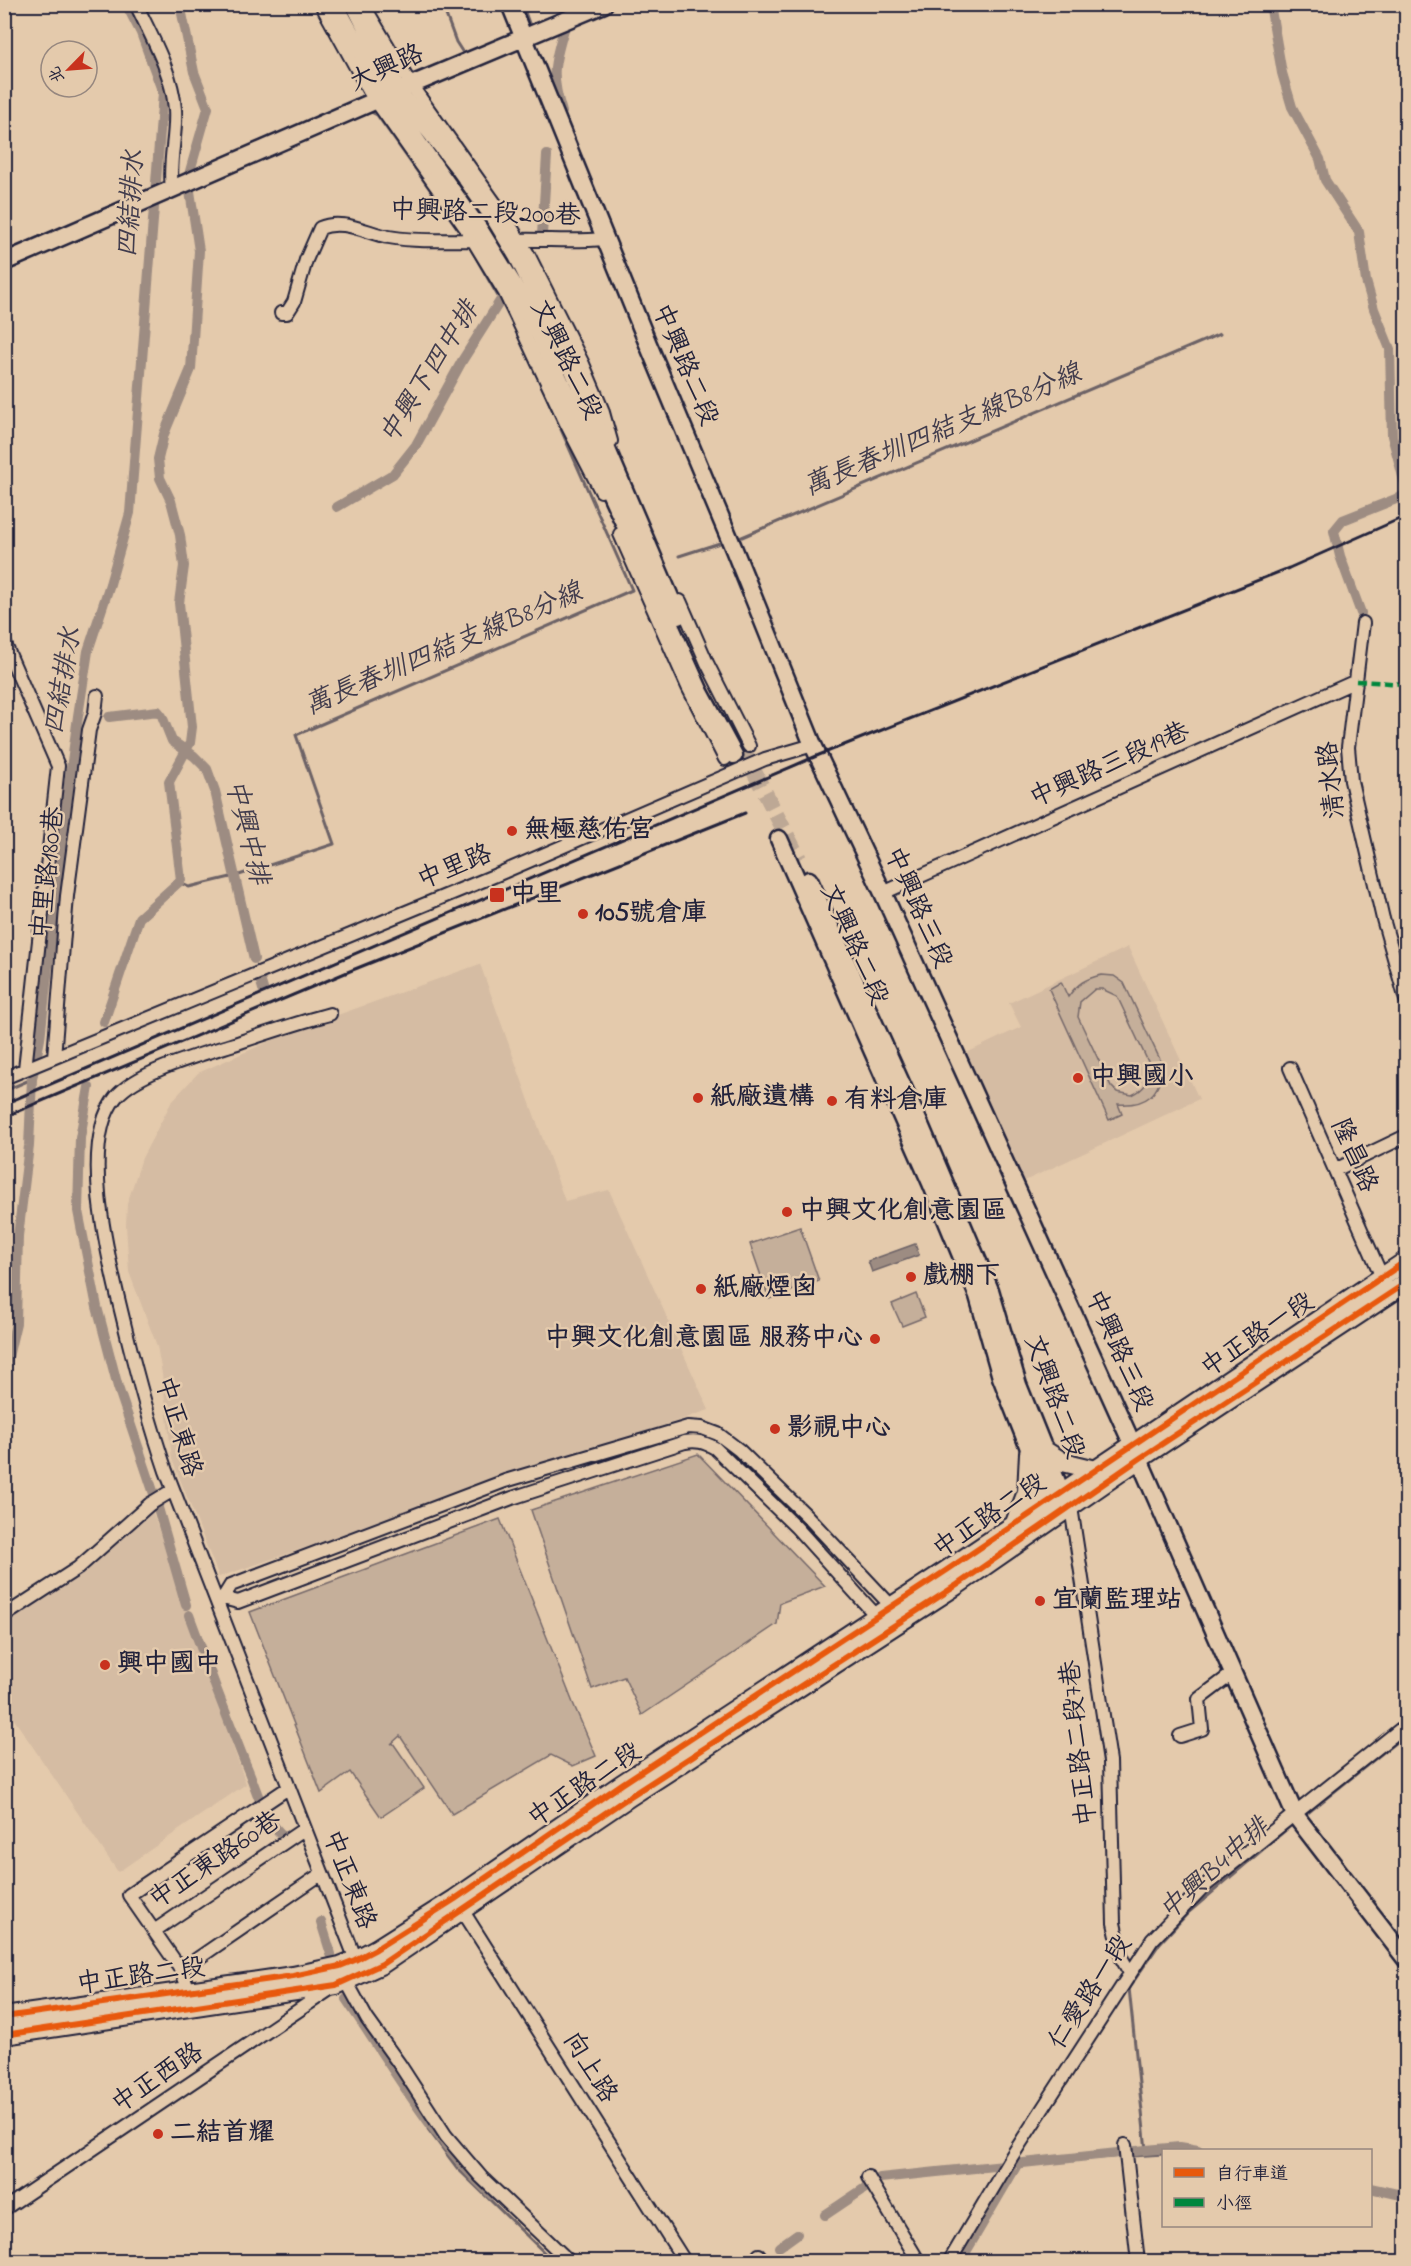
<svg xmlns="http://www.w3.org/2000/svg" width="1411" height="2266" font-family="'Indie Flower','LXGW WenKai TC',sans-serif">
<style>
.built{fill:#d5bca3}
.green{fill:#c5af9a;stroke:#74686a;stroke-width:1.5;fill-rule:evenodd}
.water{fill:#9d8c82;stroke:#6c6266;stroke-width:1.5}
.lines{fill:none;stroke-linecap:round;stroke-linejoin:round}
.stream{stroke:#6c6266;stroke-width:3}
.canal{stroke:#9d8c82;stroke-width:10}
.secondary-tunnel{stroke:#bda895;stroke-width:16;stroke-dasharray:16 8;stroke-linecap:butt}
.street-casing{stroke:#22223b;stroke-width:16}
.secondary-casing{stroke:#22223b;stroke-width:21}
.primary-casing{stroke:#22223b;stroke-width:22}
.street{stroke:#e4caac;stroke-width:12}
.secondary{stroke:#e4caac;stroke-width:16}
.primary{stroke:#e4caac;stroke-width:18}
.rail{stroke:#22223b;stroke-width:3}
.quiet{stroke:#00873e;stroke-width:4.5;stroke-dasharray:9 4.5;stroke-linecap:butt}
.cycleway-casing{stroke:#e4caac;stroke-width:10}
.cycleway{stroke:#e8590c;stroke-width:6}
.poi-dot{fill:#c8321e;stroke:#e4caac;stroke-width:2}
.labels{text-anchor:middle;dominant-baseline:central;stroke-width:5;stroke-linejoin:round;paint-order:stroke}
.street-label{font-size:26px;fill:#22223b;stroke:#e4caac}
.poi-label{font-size:26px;font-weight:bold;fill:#22223b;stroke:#e4caac;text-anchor:start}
.water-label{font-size:27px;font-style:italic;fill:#413c4d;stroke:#e4caac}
</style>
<rect width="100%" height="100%" fill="#e4caac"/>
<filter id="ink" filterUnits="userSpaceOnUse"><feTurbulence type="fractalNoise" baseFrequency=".0167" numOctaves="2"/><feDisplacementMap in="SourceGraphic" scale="12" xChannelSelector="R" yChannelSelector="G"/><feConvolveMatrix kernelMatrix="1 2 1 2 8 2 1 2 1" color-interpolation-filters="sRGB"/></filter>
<g filter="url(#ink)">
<path class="built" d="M1128,947L1199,1099L1018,1184L958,1057L1021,1027L1009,1003Z
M480,964L565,1201L609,1190L709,1410L219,1577L172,1459L162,1374L157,1346L129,1272L126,1225L127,1204L142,1158L172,1101L198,1073L293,1031Z
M152,1510L246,1784L118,1872L5,1706V1624L74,1580Z"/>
<path class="green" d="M1102,975L1114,976L1124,983L1163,1066C1160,1094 1147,1106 1118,1104L1122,1114L1109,1120L1049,989L1061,982L1068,997C1077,984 1086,978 1102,975ZM1095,989H1102L1117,996L1150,1066C1151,1080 1145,1089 1132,1095L1117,1092L1111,1086L1078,1017L1080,1002Z
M800,1227L819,1281L769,1299L750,1244Z
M916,1294L925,1317L902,1326L892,1304Z
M698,1454L825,1586L780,1603L777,1624L642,1715L624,1677L592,1689L531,1510Z
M500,1519L573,1703L596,1756L573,1766L551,1755L452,1814L400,1736L391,1744L393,1743L424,1788L381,1817L350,1772L321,1793L250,1612Z"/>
<path class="water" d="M915,1244L919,1255L872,1272L868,1261Z"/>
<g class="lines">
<path class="stream" d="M442,4L456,42L465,56
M522,4L530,26L525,28
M369,111L377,115L463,236
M468,244L511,319
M735,540L1220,334
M679,556L726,541
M178,882L189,887L239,875L334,844L296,735L632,590L540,382
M4,1091L32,1079
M1304,1816L1406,1734
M397,2074L395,2075L428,2125V2129L458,2169L554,2262
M1146,2150L1129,1988L1160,1943L1189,1912L1294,1823
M1132,2156L1164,2154
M1017,2165L1123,2156"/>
<path class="canal" d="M567,4L570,13
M1270,4L1282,73L1292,107L1320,159L1325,180L1359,232L1366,281L1374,309L1390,349L1392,436L1406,488
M562,112C550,74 554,63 565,26
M542,235L547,155
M337,507L393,474L416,445L462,361L500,301
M1361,613L1340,556L1334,531L1343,520L1406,495
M109,717L158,711L162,716L172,741L194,756L207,769L215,791L254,959
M260,979L263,989
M104,1022L139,918L181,880L169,782L190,743L192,727L179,603L184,566L180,535L171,501L160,478L158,459L164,434L191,369L199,251L188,178L208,108L194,72L180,4
M89,1087L80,1138L78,1211L97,1307L118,1387L154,1494L186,1605
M4,1374L16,1323L18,1236L29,1146L32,1079L40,1039L63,829L78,716L88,651L110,584L130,513L163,93L141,33L126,4
M189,1615C207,1665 226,1715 246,1765C258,1792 262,1817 284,1837
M321,1922L331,1954
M346,1999C392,2066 433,2140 492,2195
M1370,2188L1406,2196
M825,2215L880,2178L1146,2150L1180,2147L1198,2150
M779,2247L797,2234
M960,2262L1017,2165"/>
<path class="secondary-tunnel" d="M743,750L799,859"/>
<defs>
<path id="street" d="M136,4C152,38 172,72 175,109C177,136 168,162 172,189
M321,4L369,91L465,227L505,293L566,423L601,491
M363,4L411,85L504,216L528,254L583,364L602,409L611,441
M515,240C544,239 575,242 604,239
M281,313H287L294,302L306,260L320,228C342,218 367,233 389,237C418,242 450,240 479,240
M620,534L688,687L725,759
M680,601L707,663L749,746
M1363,623L1348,747L1351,781L1383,919L1406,1000
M4,642L58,766L25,1069
M883,893L1356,681
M330,1014C296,1023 264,1034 231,1045C199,1055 137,1072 116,1097C76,1145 112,1272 125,1327C137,1376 150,1424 166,1471L358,1965
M54,1057L67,896L89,730L95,713L97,696
M1290,1068L1385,1284
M4,1078L501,873L765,759L813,745
M1335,1170L1406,1136
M1071,1507L1110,1761L1114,1923L1122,1959L1130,1973
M223,1598L231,1585L505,1481L688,1427L702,1428L718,1434L739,1450L806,1515L896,1611
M218,1600L223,1598L238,1602L512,1498L685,1442C697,1440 704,1442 715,1448L796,1527L880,1620
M4,1616L78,1568L150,1504L173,1490
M1180,1736L1202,1729L1199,1699L1232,1674
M459,1905L685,2262
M154,1931L304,1829
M181,1970L321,1874
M343,1975L367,2019L400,2065L446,2136L481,2177L570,2262
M189,1990L181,1970L129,1895L288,1788
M1125,2145L1138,2262
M868,2177L919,2262
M4,2209L333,1987
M759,2255L763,2262
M949,2262L1012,2156L1152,1940L1202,1888L1406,1725"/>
<path id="secondary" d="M335,4L385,96L479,229L513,284L539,334L700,692L734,755
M354,4L398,91L458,167L496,221L517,256L568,358L678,616
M510,4L648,344L733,547L813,745L883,893L1139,1459L1295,1815L1406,1959
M4,262L416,83L604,4
M779,839L931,1183L978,1296L1001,1377L1049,1499L1062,1504
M809,880L921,1127L990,1290L1018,1385L1061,1492L1069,1503"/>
<path id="primary" d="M1044,1450L1063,1462L1096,1470
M1015,1523L1027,1492L1029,1453
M4,2017L293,1976L340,1966L355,1960L376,1949L455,1899L622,1784L947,1570L1406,1261
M4,2035L336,1985L382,1964L629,1797L957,1585L1139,1459L1406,1283"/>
</defs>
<use href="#street" class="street-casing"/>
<use href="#secondary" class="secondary-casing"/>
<use href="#primary" class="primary-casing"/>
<use href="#street" class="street"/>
<use href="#secondary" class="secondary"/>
<use href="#primary" class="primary"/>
<path class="rail" d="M4,1104L819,755L1289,568L1406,516
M4,1117L350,971L745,813"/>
<path class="quiet" d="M1356,681L1406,684"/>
<defs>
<path id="cycleway" d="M4,2017L293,1976L340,1966L355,1960L376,1949L455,1899L622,1784L947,1570L1406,1261
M4,2035L336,1985L382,1964L629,1797L957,1585L1139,1459L1406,1283"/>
</defs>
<use href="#cycleway" class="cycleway-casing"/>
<use href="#cycleway" class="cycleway"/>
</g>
</g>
<g class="poi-dot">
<circle cx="512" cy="831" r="6"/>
<rect x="489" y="887" width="16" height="16" rx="3"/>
<circle cx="583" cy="914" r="6"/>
<circle cx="1078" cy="1078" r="6"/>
<circle cx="698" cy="1098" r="6"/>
<circle cx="832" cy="1101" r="6"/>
<circle cx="787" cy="1212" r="6"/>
<circle cx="911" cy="1277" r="6"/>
<circle cx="701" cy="1289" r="6"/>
<circle cx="875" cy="1339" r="6"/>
<circle cx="775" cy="1429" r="6"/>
<circle cx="1040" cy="1601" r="6"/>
<circle cx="105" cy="1665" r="6"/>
<circle cx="158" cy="2134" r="6"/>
</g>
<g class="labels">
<g class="street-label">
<text transform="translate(387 69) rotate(-24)">大興路</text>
<text transform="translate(485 214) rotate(2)">中興路二段200巷</text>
<text transform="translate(565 360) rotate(64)">文興路二段</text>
<text transform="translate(684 365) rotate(67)">中興路二段</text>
<text transform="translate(1110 766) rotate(-24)">中興路三段19巷</text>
<text transform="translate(1333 780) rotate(-96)">清水路</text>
<text transform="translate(455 868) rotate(-22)">中里路</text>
<text transform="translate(49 873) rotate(-84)">中里路180巷</text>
<text transform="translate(917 908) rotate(66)">中興路三段</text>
<text transform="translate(853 945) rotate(66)">文興路二段</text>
<text transform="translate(1353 1156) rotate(66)">隆昌路</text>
<text transform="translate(1258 1336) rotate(-34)">中正路一段</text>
<text transform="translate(1118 1351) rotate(66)">中興路三段</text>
<text transform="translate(1053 1397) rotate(70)">文興路二段</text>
<text transform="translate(177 1427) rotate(73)">中正東路</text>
<text transform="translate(990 1517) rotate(-34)">中正路二段</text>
<text transform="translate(1080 1743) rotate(-96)">中正路二段7巷</text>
<text transform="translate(585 1786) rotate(-34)">中正路二段</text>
<text transform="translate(216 1861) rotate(-34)">中正東路60巷</text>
<text transform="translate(348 1880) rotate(69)">中正東路</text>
<text transform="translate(141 1977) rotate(-8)">中正路二段</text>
<text transform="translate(1091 1993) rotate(-57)">仁愛路一段</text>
<text transform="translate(589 2068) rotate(58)">向上路</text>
<text transform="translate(158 2079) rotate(-34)">中正西路</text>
</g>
<g class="poi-label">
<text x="524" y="831">無極慈佑宮</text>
<text x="510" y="895">中里</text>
<text x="595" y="914">105號倉庫</text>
<text x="1090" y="1078">中興國小</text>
<text x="710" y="1098">紙廠遺構</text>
<text x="844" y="1101">有料倉庫</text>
<text x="799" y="1212">中興文化創意園區</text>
<text x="923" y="1277">戲棚下</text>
<text x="713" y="1289">紙廠煙囪</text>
<text x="863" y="1339" text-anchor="end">中興文化創意園區 服務中心</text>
<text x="787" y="1429">影視中心</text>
<text x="1052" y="1601">宜蘭監理站</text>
<text x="117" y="1665">興中國中</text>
<text x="170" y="2134">二結首耀</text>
</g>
<g class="water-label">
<text transform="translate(132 204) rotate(-86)">四結排水</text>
<text transform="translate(430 373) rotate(-58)">中興下四中排</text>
<text transform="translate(943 431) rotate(-23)">萬長春圳四結支線B8分線</text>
<text transform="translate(444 650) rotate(-23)">萬長春圳四結支線B8分線</text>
<text transform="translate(64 681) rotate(-80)">四結排水</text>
<text transform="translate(246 832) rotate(76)">中興中排</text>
<text transform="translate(1215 1870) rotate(-42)">中興B4中排</text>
</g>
</g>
<rect width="1411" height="2266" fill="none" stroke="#e4caac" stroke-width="24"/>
<rect x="12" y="12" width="1387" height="2242" fill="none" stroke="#22223b" stroke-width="2" filter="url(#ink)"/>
<rect x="1162" y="2149" width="210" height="78" fill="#e4caac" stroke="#96877f" stroke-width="1.5"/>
<rect x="1174" y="2168" width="30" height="9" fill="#e8590c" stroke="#96877f" stroke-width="1.5"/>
<text x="1216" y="2179" font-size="18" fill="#22223b">自行車道</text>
<rect x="1174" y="2198" width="30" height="9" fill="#00873e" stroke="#96877f" stroke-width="1.5"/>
<text x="1216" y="2209" font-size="18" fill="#22223b">小徑</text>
<g transform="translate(69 69) rotate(245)"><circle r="28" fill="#e4caac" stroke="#96877f" stroke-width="1.5"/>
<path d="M0-4.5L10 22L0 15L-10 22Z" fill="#c8321e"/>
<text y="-9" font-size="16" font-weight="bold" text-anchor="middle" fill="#22223b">北</text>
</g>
</svg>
